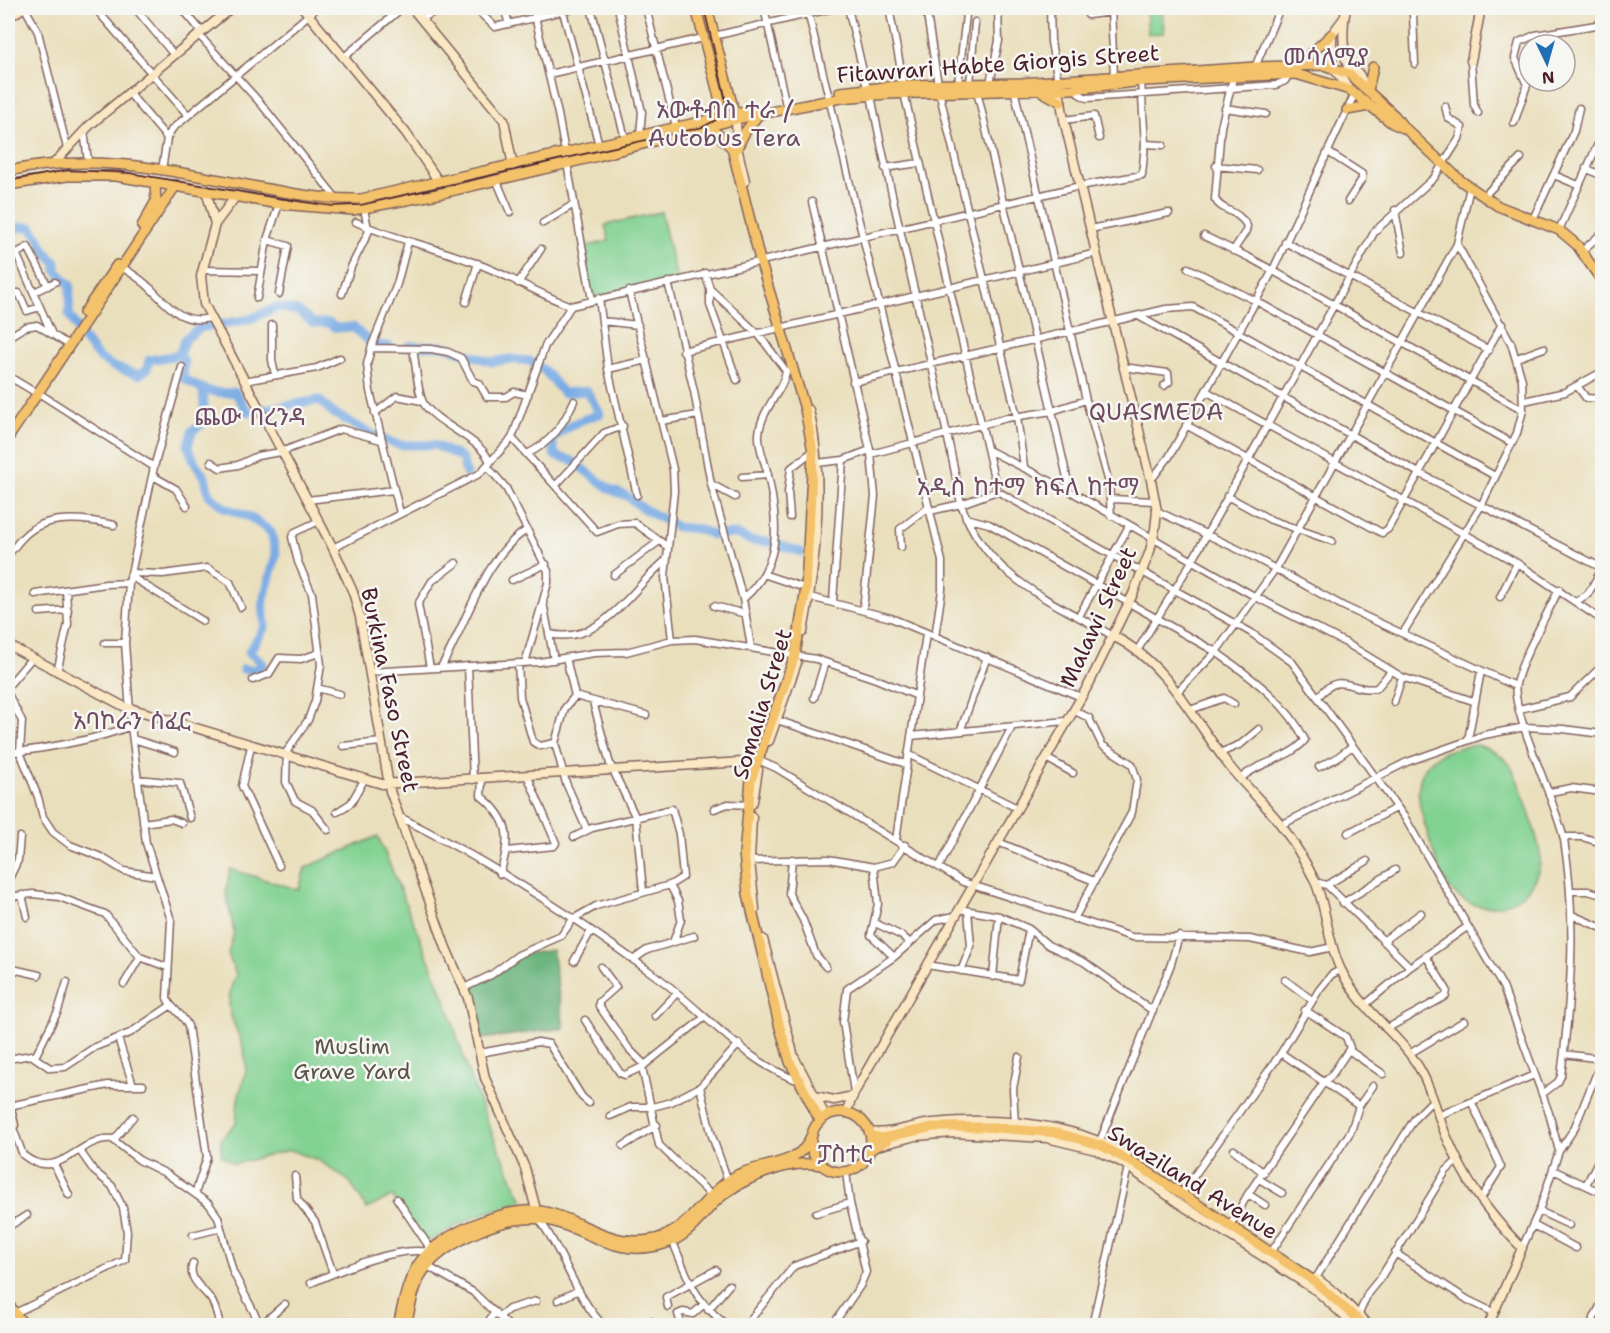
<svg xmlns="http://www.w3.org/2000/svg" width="1610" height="1333" font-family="'Shantell Sans','Noto Sans Ethiopic',sans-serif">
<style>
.green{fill:#81d191;stroke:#66785e;stroke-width:1.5}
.forest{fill:#68b37b;stroke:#596953;stroke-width:1.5}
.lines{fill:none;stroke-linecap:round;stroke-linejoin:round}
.river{stroke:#78aae4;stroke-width:9}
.street-casing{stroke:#82625e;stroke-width:9}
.secondary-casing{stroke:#82625e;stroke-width:11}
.primary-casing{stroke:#82625e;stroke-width:12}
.street{stroke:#fff;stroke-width:6}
.secondary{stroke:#fae7c3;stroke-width:8}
.primary{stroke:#f3c26a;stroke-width:9}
.tram{stroke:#4a1f2b;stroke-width:1.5}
.labels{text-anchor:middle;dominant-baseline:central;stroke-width:5;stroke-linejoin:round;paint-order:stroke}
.street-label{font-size:22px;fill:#4a1f2b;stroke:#f6f6f2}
.park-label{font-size:22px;fill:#5a544a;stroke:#f6f6f2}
.neighbourhood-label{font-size:24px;fill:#6f4b61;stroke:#f6f6f2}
</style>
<rect width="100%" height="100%" fill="#f6f6f2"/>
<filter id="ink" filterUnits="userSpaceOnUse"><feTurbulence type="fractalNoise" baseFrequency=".0167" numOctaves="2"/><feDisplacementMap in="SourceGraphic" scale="12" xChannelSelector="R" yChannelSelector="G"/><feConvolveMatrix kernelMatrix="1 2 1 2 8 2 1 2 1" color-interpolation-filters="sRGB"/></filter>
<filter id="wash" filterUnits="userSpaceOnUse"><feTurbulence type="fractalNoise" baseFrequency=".008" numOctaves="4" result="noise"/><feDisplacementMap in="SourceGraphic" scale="24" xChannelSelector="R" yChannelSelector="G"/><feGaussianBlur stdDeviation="1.35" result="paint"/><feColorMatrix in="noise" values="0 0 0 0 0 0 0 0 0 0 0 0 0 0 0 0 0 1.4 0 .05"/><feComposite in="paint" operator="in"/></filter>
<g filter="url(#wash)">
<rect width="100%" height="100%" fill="#eadfbc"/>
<path class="green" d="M1146,8H1162L1164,33L1148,34Z
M661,212L677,280L592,298L583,247L609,241L605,225Z
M1478,745C1488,749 1498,752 1506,760C1517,770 1538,837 1540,854C1542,869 1532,889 1519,897C1507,905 1494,908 1480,906C1445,900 1438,867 1429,838C1422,815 1410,785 1428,764C1441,749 1460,747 1478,745Z
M378,836L447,1004L468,1072L494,1138L523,1201L476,1216L423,1244L392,1196L367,1209L350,1182L318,1160L290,1150L234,1164L221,1155V1139L236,1123C237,1114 237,1104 239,1095C241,1086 246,1077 246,1068C246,1028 216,1020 236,974L228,954L234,932L226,891L230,869L299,890L305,868Z"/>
<path class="forest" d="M552,950L564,1028L482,1039L468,984L494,975L519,955Z"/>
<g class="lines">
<path class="river" d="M8,233L20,227H31C42,239 42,253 56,262V270L70,285L69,314L83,338L99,358L114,367L139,375L147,369L149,360L179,355L184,361L183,378C200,389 214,395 235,392L248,412L319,400L333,413L377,437L399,445H435L462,458L466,473
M408,346H443L492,362L510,359L530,361L545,371L563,393L587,391L600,414C582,419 564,426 552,441L555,456L571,460L611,490L627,496L642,508L677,527L698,529L713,535L736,534L751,541L769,542L801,552
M179,355L185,339L200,328L250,319L277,307L298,311L313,323H329L336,328L353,327C364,338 372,346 389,346
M203,391L205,422L192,431L188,446L195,463L205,477L209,495L225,508L250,517L271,532L276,555L263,602L265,627L249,652L263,664L254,670L243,669"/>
</g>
</g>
<g filter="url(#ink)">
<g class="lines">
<defs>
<path id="street" d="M25,8L38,32L67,148
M95,8L187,114
M135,8L174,55
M182,8L202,32
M475,8L495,27L576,8
M504,8L509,24
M533,8L558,114L592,300
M562,8L599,145
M591,8L625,138
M618,8L642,112L640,135
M646,8L676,127
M764,8L786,105
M807,8L942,561V590L935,637
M848,8L867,88
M889,8L904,85
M926,8L939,91L1017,417L1024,467
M1050,8L1051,42L1058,81
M1085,8L1088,15L1111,12
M1111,8L1114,77
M1413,14L1415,64
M421,19L441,8
M199,35L262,105L337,199
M714,36L834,8
M343,58L402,8
M1471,61L1474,105L1478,113
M1255,67L1280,8
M549,74L703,38
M990,83L999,41L998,8
M958,84L966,15
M970,84L975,22
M1076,88L1079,94L1087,98L1276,85L1285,81L1289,74
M1014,89L1086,400L1109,483L1111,516
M129,93L167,138
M904,93L997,491
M871,95C897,232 936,367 961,504C987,578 1050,600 1113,636
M1225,108L1266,114
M1064,120L1094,116L1099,138
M1514,123L1527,85L1515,58L1519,42L1535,35L1602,24
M84,131L88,161
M1145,144L1163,145
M1328,152L1362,174V179L1348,201
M1216,166L1257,170
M885,168L919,163
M1586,168L1602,176
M162,170L167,138L172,129L317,8
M1554,175L1578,185
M496,179L510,212
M1484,196L1521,158
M812,202L871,454L1007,418L1052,411L977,91
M364,209L368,228
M1395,210L1403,253
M1533,219L1574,131L1579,108
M356,222C393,239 432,246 470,261C505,273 536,293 571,306L1080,186L1142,175L1145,144L1141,81
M543,223L574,204
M1090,229L1169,213
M1559,230L1602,135
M1204,236L1250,258L1523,410
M267,240L288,246L279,294
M1285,242L1489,350
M1233,251L1246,231L1247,226C1238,209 1221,212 1215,199L1221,127L1234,74
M1582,251L1602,233
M16,253L51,332
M8,258L28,247L48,286
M122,267C131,273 141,279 149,287C168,305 181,325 210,318
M1188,268L1256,301L1512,443
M202,270L261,271
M705,273L710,289V305L737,380
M668,282L694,391L711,484L743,599L751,647
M518,283L541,249
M710,289L759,335L786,371C784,390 761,409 759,434C758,448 765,462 768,475C778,522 783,564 743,599
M629,291L673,469L674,491L665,577L672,640
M34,292L55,282
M8,293H19L27,311L40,307
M342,294L351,267L370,229
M257,298L267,240L279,204
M599,298L608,369L637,495
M466,302L478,263
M1140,317L1419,473L1602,568
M602,321L638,325
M272,325V360L275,375
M10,336L25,327L37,325L69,345
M371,348L431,349L448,352L461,358L473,381L479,383L487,397H506L514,392L528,395
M413,349C416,363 417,393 424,404C439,426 483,439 490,463
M683,351L1097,253
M1517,358L1544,348
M182,367L154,467L129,583L125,643L131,726L146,843L171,920L167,998C171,1009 183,1014 188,1026L207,1157L195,1194
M1123,367L1168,373L1169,382L1164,386
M608,369L647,360
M8,376L33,391
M244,381L317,368L340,358
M853,382L1166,309L1193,307L1495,476
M1578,387L1586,398L1602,399
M1206,391L1517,563L1602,620
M37,392L154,467
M1524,401L1565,392L1602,372
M375,413L397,396L422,401
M661,421L698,415
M1186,425L1382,533L1388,529L1502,324
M512,438L597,532L618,524L635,523L668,547
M988,450L1070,491L1254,596L1346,643L1402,677L1473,701
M527,454C552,442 563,425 574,401
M211,462L220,468L238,465L257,456L281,452L341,429L381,440
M817,463L843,460L870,450
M487,466L506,488L548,571V583L525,663
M153,476L176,489L187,506
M742,477L768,475
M1151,480L1169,457L1272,272L1355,93
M711,484L735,497
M556,485L604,433L623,426
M1070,491L1052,411L1086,400
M1227,496L1271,520L1332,541
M1111,499L1155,501
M307,500L394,490
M930,511L961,504L997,491L1250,632L1292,662L1405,818L1503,987L1549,1113L1559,1151
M1157,511L1250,555L1343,606L1515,686
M400,513L370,391L367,364L372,345L397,284L408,242
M790,517L788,492L791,468L813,451
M966,518L989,524L1216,652C1249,676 1287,702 1305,740C1289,760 1259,761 1240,779
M319,521L295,532L292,537L298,562L312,594L321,665L315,701L308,720L287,751L286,782L295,801L312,810L328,830
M901,547L900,529L929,507
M333,548L479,474L512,438L545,346L571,306
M8,555C15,547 21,537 30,531C52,514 88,519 114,525
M131,573L163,574L207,568L230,582L241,607
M614,575L658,542
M766,575L808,589
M130,576L203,621
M512,580L546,564
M35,594L106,584L129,583
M810,597L891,618L1081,697
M1500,597L1517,563
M833,601L843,460
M1577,601L1588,594L1602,569
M543,602L554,660
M714,606L746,614
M863,610L875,496L871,454
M39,612L68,610
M1079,616L1129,526
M1403,633L1481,506L1517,433L1523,410L1522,380L1511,343L1457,244
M550,634C601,646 631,589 665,561
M105,643H125
M1137,651L1192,561L1375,231L1434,178L1459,139L1462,127L1448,118L1445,106
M566,658L575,696
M518,663L520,697L533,742L540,746L555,743
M468,666L473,780
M441,667C466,626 484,555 527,530
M430,668L418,604L432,581L456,563
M57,672L68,624L66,590
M369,672L539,662L594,653L626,652L672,640L695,639L816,659L876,679L915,695
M253,680L269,674L279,658L301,659L319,653
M8,686L31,659
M317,688L340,694
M1177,692L1216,652L1276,568L1457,244L1470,187
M8,694L22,721L20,752L38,797L43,817L53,832L70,845L101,857L124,871L156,876
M575,696L565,708L555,743L566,783L587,830
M575,696L646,715
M1318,697C1341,669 1350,693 1377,688L1391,671
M814,698L825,662
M593,702L610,764L636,818L643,891
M1394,702L1402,677
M1519,709L1570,697L1602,666
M1073,710L1089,718L1102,745L1132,764L1137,780L1132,812L1074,919
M1190,710L1224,698L1234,704
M777,720L906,764
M961,729L987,657
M911,736L1066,721
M133,739L175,752
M1468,740L1481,671
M251,746L242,786L279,866
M343,746L381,742
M8,753C49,748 92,741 131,726
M1220,753L1241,744L1259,729
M908,754L1017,808
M1046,758L1073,773
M760,761L776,768L963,882L1132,937L1250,939L1310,952L1333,947
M1319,767L1335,759L1351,747
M137,779L180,783L190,818
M482,779L481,796C511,820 511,839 500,874
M1550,792L1571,788L1602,792
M714,809L728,804L752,805
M337,812L351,803L364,780
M400,817C491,863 579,919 660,979C704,1012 748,1065 800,1081
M143,823L171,819L182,823
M1281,825L1407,762L1484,735L1525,727L1563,729L1602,734
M1348,833L1396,808
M1563,837H1582L1602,843
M896,840L926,634
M998,842L1094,881
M507,851L554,846L556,843L527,775
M792,859L789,894L803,920L816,955L826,967
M750,861L828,859L874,867L893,862L905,845
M874,867L878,904L871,935L894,957
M939,867L1012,727
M8,881L18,860L20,837
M1315,882L1327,885L1410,967
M670,885L678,901L681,920L673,942
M1327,885L1367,861
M1570,891H1588L1602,895
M22,895L27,917
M8,897L33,894L59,897L105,914L140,957L167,967
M1343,903L1395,870
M959,909L999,916L1029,929L1048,945L1084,962L1153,1011
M1572,915L1602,928
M875,923L902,936L909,942
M1383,941L1421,913
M633,960L647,950L694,936
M574,961L591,931
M927,965L1019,980L1029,929
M601,967L616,987L599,1002V1006L629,1049L645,1065
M8,968L39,975
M961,971L971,946L968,911
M993,977L999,916
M1285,980L1312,1000
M124,984L140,957
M464,988L491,975L518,955L561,936L573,919L596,906L670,885L683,877L679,834L672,809L592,828L574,837
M1366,1004L1410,967L1467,927
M655,1016L677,993
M585,1020L620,1073L625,1075L642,1067L705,1017
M1386,1029L1446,996L1447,990L1427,958
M118,1038L133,1085
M1350,1051L1383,1074
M480,1053L538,1042L549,1044L582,1097L589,1103
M1281,1053L1359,1106
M1409,1054L1464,1021
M1564,1054L1602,1059
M35,1057L58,1011L67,982
M8,1059L31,1055L50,1068L65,1067L95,1047L130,1033L170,1006
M642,1067L659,1145L711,1195
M700,1087L712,1136L728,1181
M854,1092L843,1022L847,989L894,957L936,920L955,916
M1542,1094L1558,1082L1561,1076C1571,998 1577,918 1564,840C1557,804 1510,710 1516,684C1522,657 1547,615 1559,589
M1472,1103L1501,1167L1480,1200
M9,1106L108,1085H143
M610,1116L631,1107H652L671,1102L700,1087L739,1044
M1438,1116L1534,1075
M1015,1124L1013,1089L1019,1057
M13,1128L23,1155C59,1184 79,1136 112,1139L139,1160L167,1174L209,1204L218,1217L233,1272L261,1326
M114,1140L133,1117
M1100,1141L1171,964L1179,936
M623,1146L657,1125
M1234,1150L1264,1173
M54,1164L69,1195
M1553,1170L1602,1193
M295,1176L297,1199L315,1222L333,1273
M1259,1179L1282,1193
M1586,1185L1602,1153
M1182,1193L1281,1053L1319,990L1331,975L1340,970
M1248,1194L1265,1205
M1539,1211L1569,1225
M816,1213L850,1203
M538,1218C564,1251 574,1296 604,1326
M1231,1224L1248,1194L1324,1082L1331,1076L1350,1048L1346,1037L1305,1010
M1533,1225L1576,1248
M8,1227L27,1215
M193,1235L221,1228
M672,1240C689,1279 692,1299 728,1326
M1522,1248L1539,1211L1559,1151L1574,1129L1602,1060
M1272,1251L1351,1131L1359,1106L1373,1086
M1395,1253L1468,1300L1495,1313
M193,1263C187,1278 201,1287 209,1297C215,1303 218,1317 220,1326
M427,1266L473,1292L509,1326
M1316,1278L1415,1118L1433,1100
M311,1283C341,1270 396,1246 428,1252V1245L397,1199
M558,1300L579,1290
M668,1307L666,1297L716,1270
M708,1310L729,1285
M15,1313L125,1260L127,1232L123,1208L112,1186L94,1171L80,1151
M1359,1314L1368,1293L1381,1277L1446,1171L1458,1160
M500,1316L509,1309L536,1301
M347,1322L377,1326
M261,1325L285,1304
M485,1326L495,1312
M649,1326L650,1321
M682,1326L678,1314L683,1312L693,1314L703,1305
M745,1326L794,1266L861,1241
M832,1326L860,1286L866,1272L850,1203L846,1172
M1092,1326L1128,1167
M1590,1326L1602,1302"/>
<path id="secondary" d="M303,8L406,133L439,182
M412,8L504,120L513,166
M1346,8C1342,28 1342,47 1348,67L1359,74L1366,88
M8,18L23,8
M1344,18L1332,34V66L1350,90
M1471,61L1481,8
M736,119L737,147L745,181
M55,162L90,125L231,8
M206,190L215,224
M236,196L215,224L201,276L204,304L333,548L353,592L360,617L390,791L446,948L468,998L485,1078L525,1168L538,1217
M803,632C816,565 825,477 809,410
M1113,636C1166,662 1193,718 1227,763C1243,785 1265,803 1281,825C1293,841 1305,861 1314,879C1327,907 1327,942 1341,970C1360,1010 1402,1035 1422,1073C1432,1092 1437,1113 1445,1133C1465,1181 1486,1211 1522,1248L1488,1326
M8,645L123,706L382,784L760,761
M769,741L797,663
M753,801L758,770
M752,817L750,861L755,909
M763,939L794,1057L826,1117
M815,1096L834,1100L853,1096
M8,1100L14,1125L8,1131
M846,1113L854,1093L1090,682L1133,594L1150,551L1155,529L1157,511L1151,480L1064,120L1058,84
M869,1132C891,1135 912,1125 933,1123C997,1117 1071,1122 1127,1155
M881,1145L916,1136L953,1133L1047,1138L1096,1150L1123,1163L1177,1202L1317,1291L1355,1326
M1316,1278L1337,1294L1369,1326"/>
<path id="primary" d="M696,8L725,120
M707,8L736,119
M1299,65L1332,34
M1368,90L1373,67
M1041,91L1061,102
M840,92L904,85L1021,83L1255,67L1324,65L1349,74L1395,116L1404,128
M1347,110L1369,106
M710,127L732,148L760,260L805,409L813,452L806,588L795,655L751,780L744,853L748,894L779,1024L790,1062L820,1121
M737,148L745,132L758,115
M8,171C95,152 166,170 252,186C288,193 324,200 361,199L753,110
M8,185L67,176H116L279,204L353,210L438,194L598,156L736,119L841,98L888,94L1072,89L1144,81L1296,74L1350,90L1392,123L1406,129L1461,181L1498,206L1559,230L1577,245L1602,281
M142,226L156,201L155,183
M84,313L117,265
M8,438L176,185
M811 1142a30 30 0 1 1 60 0a30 30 0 1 1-60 0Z
M871,1136L882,1138L933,1127H984L1058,1133L1100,1145L1139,1166L1314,1281L1365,1326
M871,1149L887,1140
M8,1304L25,1326
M8,1315L16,1326
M398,1326C403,1304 407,1280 420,1262C441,1232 511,1204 546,1212C581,1220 612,1247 650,1240C690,1234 705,1191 739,1174C764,1163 802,1165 811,1136
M406,1326C410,1308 413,1289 422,1273C441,1242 511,1211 547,1220C591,1230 616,1259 664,1244C689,1237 699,1218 716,1201C739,1179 789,1159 821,1165"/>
</defs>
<use href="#street" class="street-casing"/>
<use href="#secondary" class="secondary-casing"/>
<use href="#primary" class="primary-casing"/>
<use href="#street" class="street"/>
<use href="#secondary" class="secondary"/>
<use href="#primary" class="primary"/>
<path class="tram" d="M8,181L68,170L129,173L303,202L332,206L361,205L703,127L716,120L726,100L704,8"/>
</g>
</g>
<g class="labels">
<g class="street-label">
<text transform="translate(998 64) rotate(-4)">Fitawrari Habte Giorgis Street</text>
<text transform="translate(1098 617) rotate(-65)">Malawi Street</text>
<text transform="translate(390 690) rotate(78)">Burkina Faso Street</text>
<text transform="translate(762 704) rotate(-73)">Somalia Street</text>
<text transform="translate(1193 1182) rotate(32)">Swaziland Avenue</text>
</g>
<g class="park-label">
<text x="352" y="1046">Muslim<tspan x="352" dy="25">Grave Yard</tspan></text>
</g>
<g class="neighbourhood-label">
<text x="1326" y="57">መሳለሚያ</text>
<text x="724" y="110">አውቶብስ ተራ /<tspan x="724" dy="28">Autobus Tera</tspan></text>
<text x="1156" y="412">QUASMEDA</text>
<text x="250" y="417">ጨው በረንዳ</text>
<text x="1028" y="487">አዲስ ከተማ ክፍለ ከተማ</text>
<text x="132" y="721">አባኮራን ሰፈር</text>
<text x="845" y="1154">ፓስተር</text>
</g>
</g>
<rect width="1610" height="1333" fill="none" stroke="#f6f6f2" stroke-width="30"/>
<g transform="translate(1547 63) rotate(175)"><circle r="28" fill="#f6f6f2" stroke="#b1a0a2" stroke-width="1.5"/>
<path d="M0-4.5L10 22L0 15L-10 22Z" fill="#1f6fb2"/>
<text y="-9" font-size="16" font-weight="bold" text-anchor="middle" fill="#4a1f2b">N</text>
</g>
</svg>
